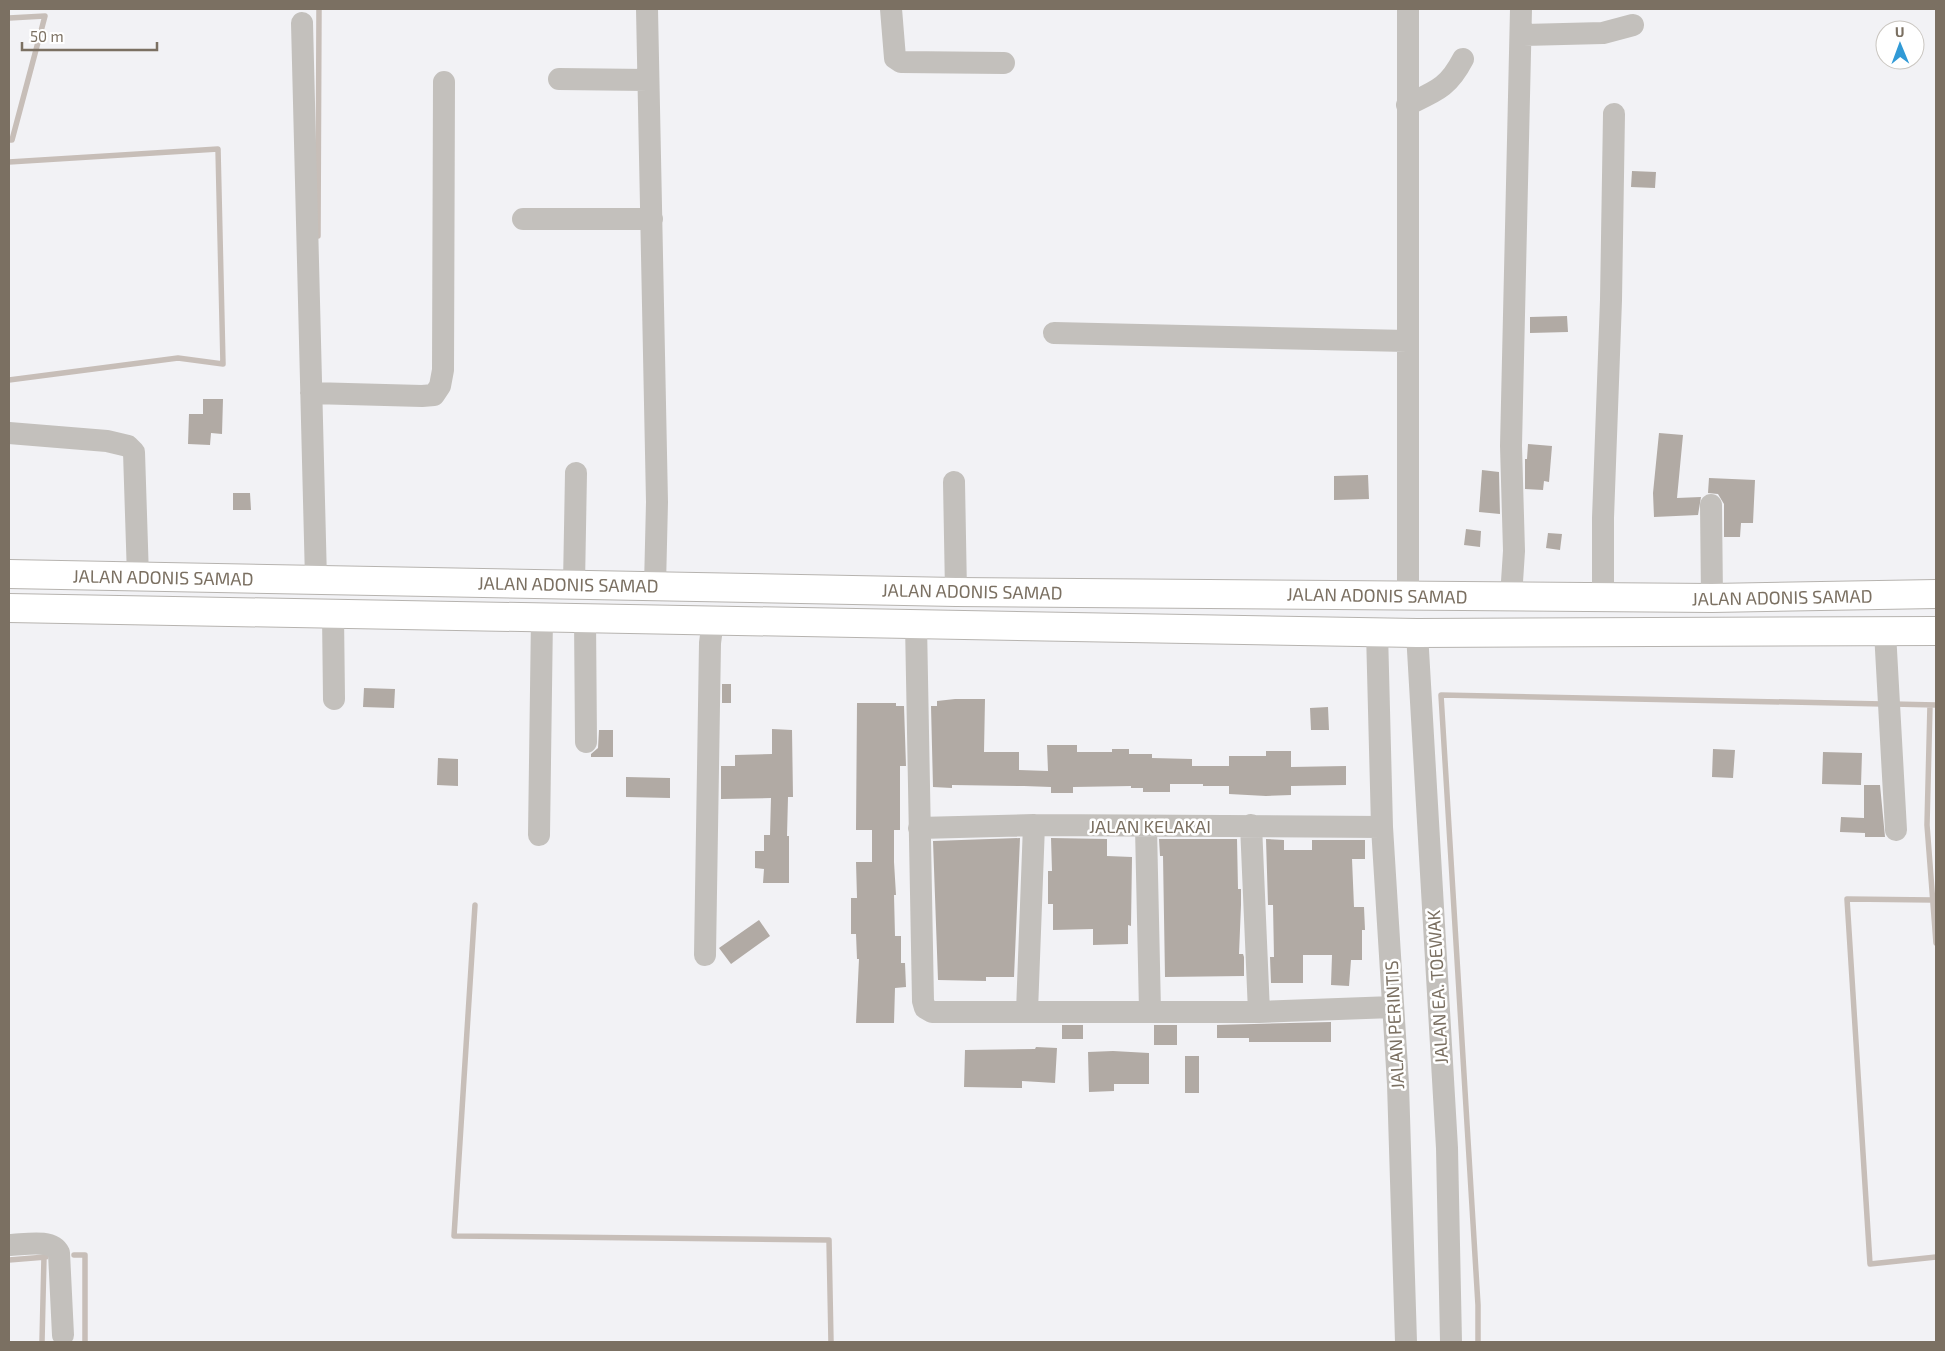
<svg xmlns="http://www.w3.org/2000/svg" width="1945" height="1351" font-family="'Exo 2',sans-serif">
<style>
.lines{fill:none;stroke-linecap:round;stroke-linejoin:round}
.stream{stroke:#c7beb8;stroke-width:5.5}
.building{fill:#b1aaa4}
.highway-casing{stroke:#b6b3af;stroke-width:30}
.minor{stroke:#c3c0bc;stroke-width:22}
.highway{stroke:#fff;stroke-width:28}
.labels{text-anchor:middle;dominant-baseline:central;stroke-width:5;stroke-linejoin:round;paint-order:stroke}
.street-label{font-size:18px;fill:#7b7062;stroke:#fff}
</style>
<rect width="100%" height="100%" fill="#f2f2f5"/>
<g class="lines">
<path class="stream" d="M9,18L45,16L12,140H9
M9,162L218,149L223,364L178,358L9,380
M318,236L319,9
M1893,704L1936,705
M1930,705L1927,825L1936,943
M1933,900L1847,899L1870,1264L1936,1257
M475,905L454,1236L829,1240L831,1342
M74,1255H85V1342
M9,1260L46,1257
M42,1342L44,1257
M1478,1342V1305L1441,695L1883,704"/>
</g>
<path class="building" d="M1632,171L1656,172L1655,188L1631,187Z
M1567,316L1568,332L1530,333V317Z
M203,399H223L222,434L211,433L210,445L188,444L189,414H203Z
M1659,433L1683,435L1677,498L1701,497L1698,515L1654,517L1653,493Z
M1528,444L1552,446L1549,482L1544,481L1543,490L1525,489V459H1527Z
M1482,470L1499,472L1500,514L1479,512Z
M1368,475L1369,499L1334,500V476Z
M1709,478L1755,480L1753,523H1741L1740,537H1724V504L1718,494L1708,493Z
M233,493H250L251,510H233Z
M1466,529L1481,531L1480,547L1464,545Z
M1548,533L1562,534L1560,550L1546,548Z
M722,684H731V703H722Z
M364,688L395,689L394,708L363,707Z
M955,699H985L984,752H1019V770L1048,771L1047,745H1077V752H1112V749H1129V754H1152V758L1192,759V766H1229V756H1266V751H1291V767L1346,766V785L1291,786V795L1266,796L1229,794V786H1203V784H1170V792H1143V788H1131V786L1073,787V793H1051V787L1024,786L952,785V788L933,787L931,706H937V701Z
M857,703H896V706H904L906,766H900V830H894V862L896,895H894L895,936H901V963H905L906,987L895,988L894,1023H856L859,959H857L856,934H851V898H857L856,862H872V830H856Z
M1328,707L1329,730H1311L1310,708Z
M772,729L792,730L793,797H788L787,836H789V883H763L764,869L755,868V851H764V835H770L771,798L721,799V766H735V755L772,754Z
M599,730H613V757H591V754L598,748Z
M1713,749L1735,750L1733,778L1712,777Z
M1823,752L1862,753L1861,785L1822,784Z
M438,758L458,759V786L437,785Z
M626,777L670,778V798L626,797Z
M1864,785H1880L1885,837H1865V833L1840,832L1841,817L1864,818Z
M1020,838L1014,977H986V981L938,980L933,841Z
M1051,838L1107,839V856L1132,857L1131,926L1128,925V944L1093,945V929L1053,930V904H1048V871H1052Z
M1159,839H1237L1238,889H1241V905L1239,954H1243L1244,957V976L1165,977L1163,856H1160Z
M1266,839L1284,840V850H1312V840H1365V859H1352L1354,907H1364L1365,930H1362V960H1351L1349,986L1331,985L1332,955H1303V983H1271L1270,957H1274L1273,905H1268Z
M759,920L770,936L731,964L719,948Z
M1331,1022V1042H1249V1038H1217V1025Z
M1062,1025H1083V1039H1062Z
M1154,1025H1177V1045H1154Z
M1036,1047L1057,1048L1055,1083L1022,1081V1088L964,1087L965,1050L1035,1049Z
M1113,1051L1149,1053V1084H1114V1091L1089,1092L1088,1052Z
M1185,1056H1199V1093H1185Z"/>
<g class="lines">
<defs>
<path id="highway" d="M9,574L956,592L1712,598L1936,594
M9,608L1417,633L1936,631"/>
</defs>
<use href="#highway" class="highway-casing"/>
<path class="minor" d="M647,9L657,502L655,586
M891,9L895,58L901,62L1004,63
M1408,9V596
M302,23L316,580
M1521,35L1603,33L1633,25
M559,79L648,80
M1407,105C1436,91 1448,88 1463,59
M523,219H652
M1054,333L1407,341
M311,393L422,396L434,395L440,386L443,370L444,82
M9,433L107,441L128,446L134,452L138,577
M954,482L956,592
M1711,505L1712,598
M574,584L576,473
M1511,597L1514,551L1511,446L1521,9
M1603,598V518L1611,300L1614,114
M333,615L334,699
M585,618L586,742
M916,624L923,1001L925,1008L932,1012H1259L1393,1007
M1377,632L1382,827L1398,1084L1406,1342
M1885,632L1896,830
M1417,633L1447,1148L1451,1342
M1251,825L1259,1012
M919,828L1034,825L1382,827
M1146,828L1150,1011
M539,835L542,617
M705,955L710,643L713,620
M1027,1011L1034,825
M9,1245C23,1245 52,1238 59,1253L63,1335"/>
<use href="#highway" class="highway"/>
</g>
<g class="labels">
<g class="street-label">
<text transform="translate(163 577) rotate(1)">JALAN ADONIS SAMAD</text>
<text transform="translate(568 584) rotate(1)">JALAN ADONIS SAMAD</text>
<text transform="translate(972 591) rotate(1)">JALAN ADONIS SAMAD</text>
<text transform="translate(1377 595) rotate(1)">JALAN ADONIS SAMAD</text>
<text transform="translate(1782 597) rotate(-1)">JALAN ADONIS SAMAD</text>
<text x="1150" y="826">JALAN KELAKAI</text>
<text transform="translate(1437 987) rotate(-93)">JALAN EA. TOEWAK</text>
<text transform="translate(1394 1025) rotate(-93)">JALAN PERINTIS</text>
</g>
</g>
<rect width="1945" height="1351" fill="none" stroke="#7b7062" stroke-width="20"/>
<g transform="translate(1900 45) rotate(359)"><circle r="24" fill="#ffffff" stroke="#cac6c0"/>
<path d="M0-4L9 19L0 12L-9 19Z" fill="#319ad6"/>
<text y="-8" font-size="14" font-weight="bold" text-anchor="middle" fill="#7b7062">U</text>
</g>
<path d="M22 42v8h135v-8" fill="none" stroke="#7b7062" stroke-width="2.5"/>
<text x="30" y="42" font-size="15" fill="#7b7062" stroke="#ffffff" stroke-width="4" paint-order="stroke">50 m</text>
</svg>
